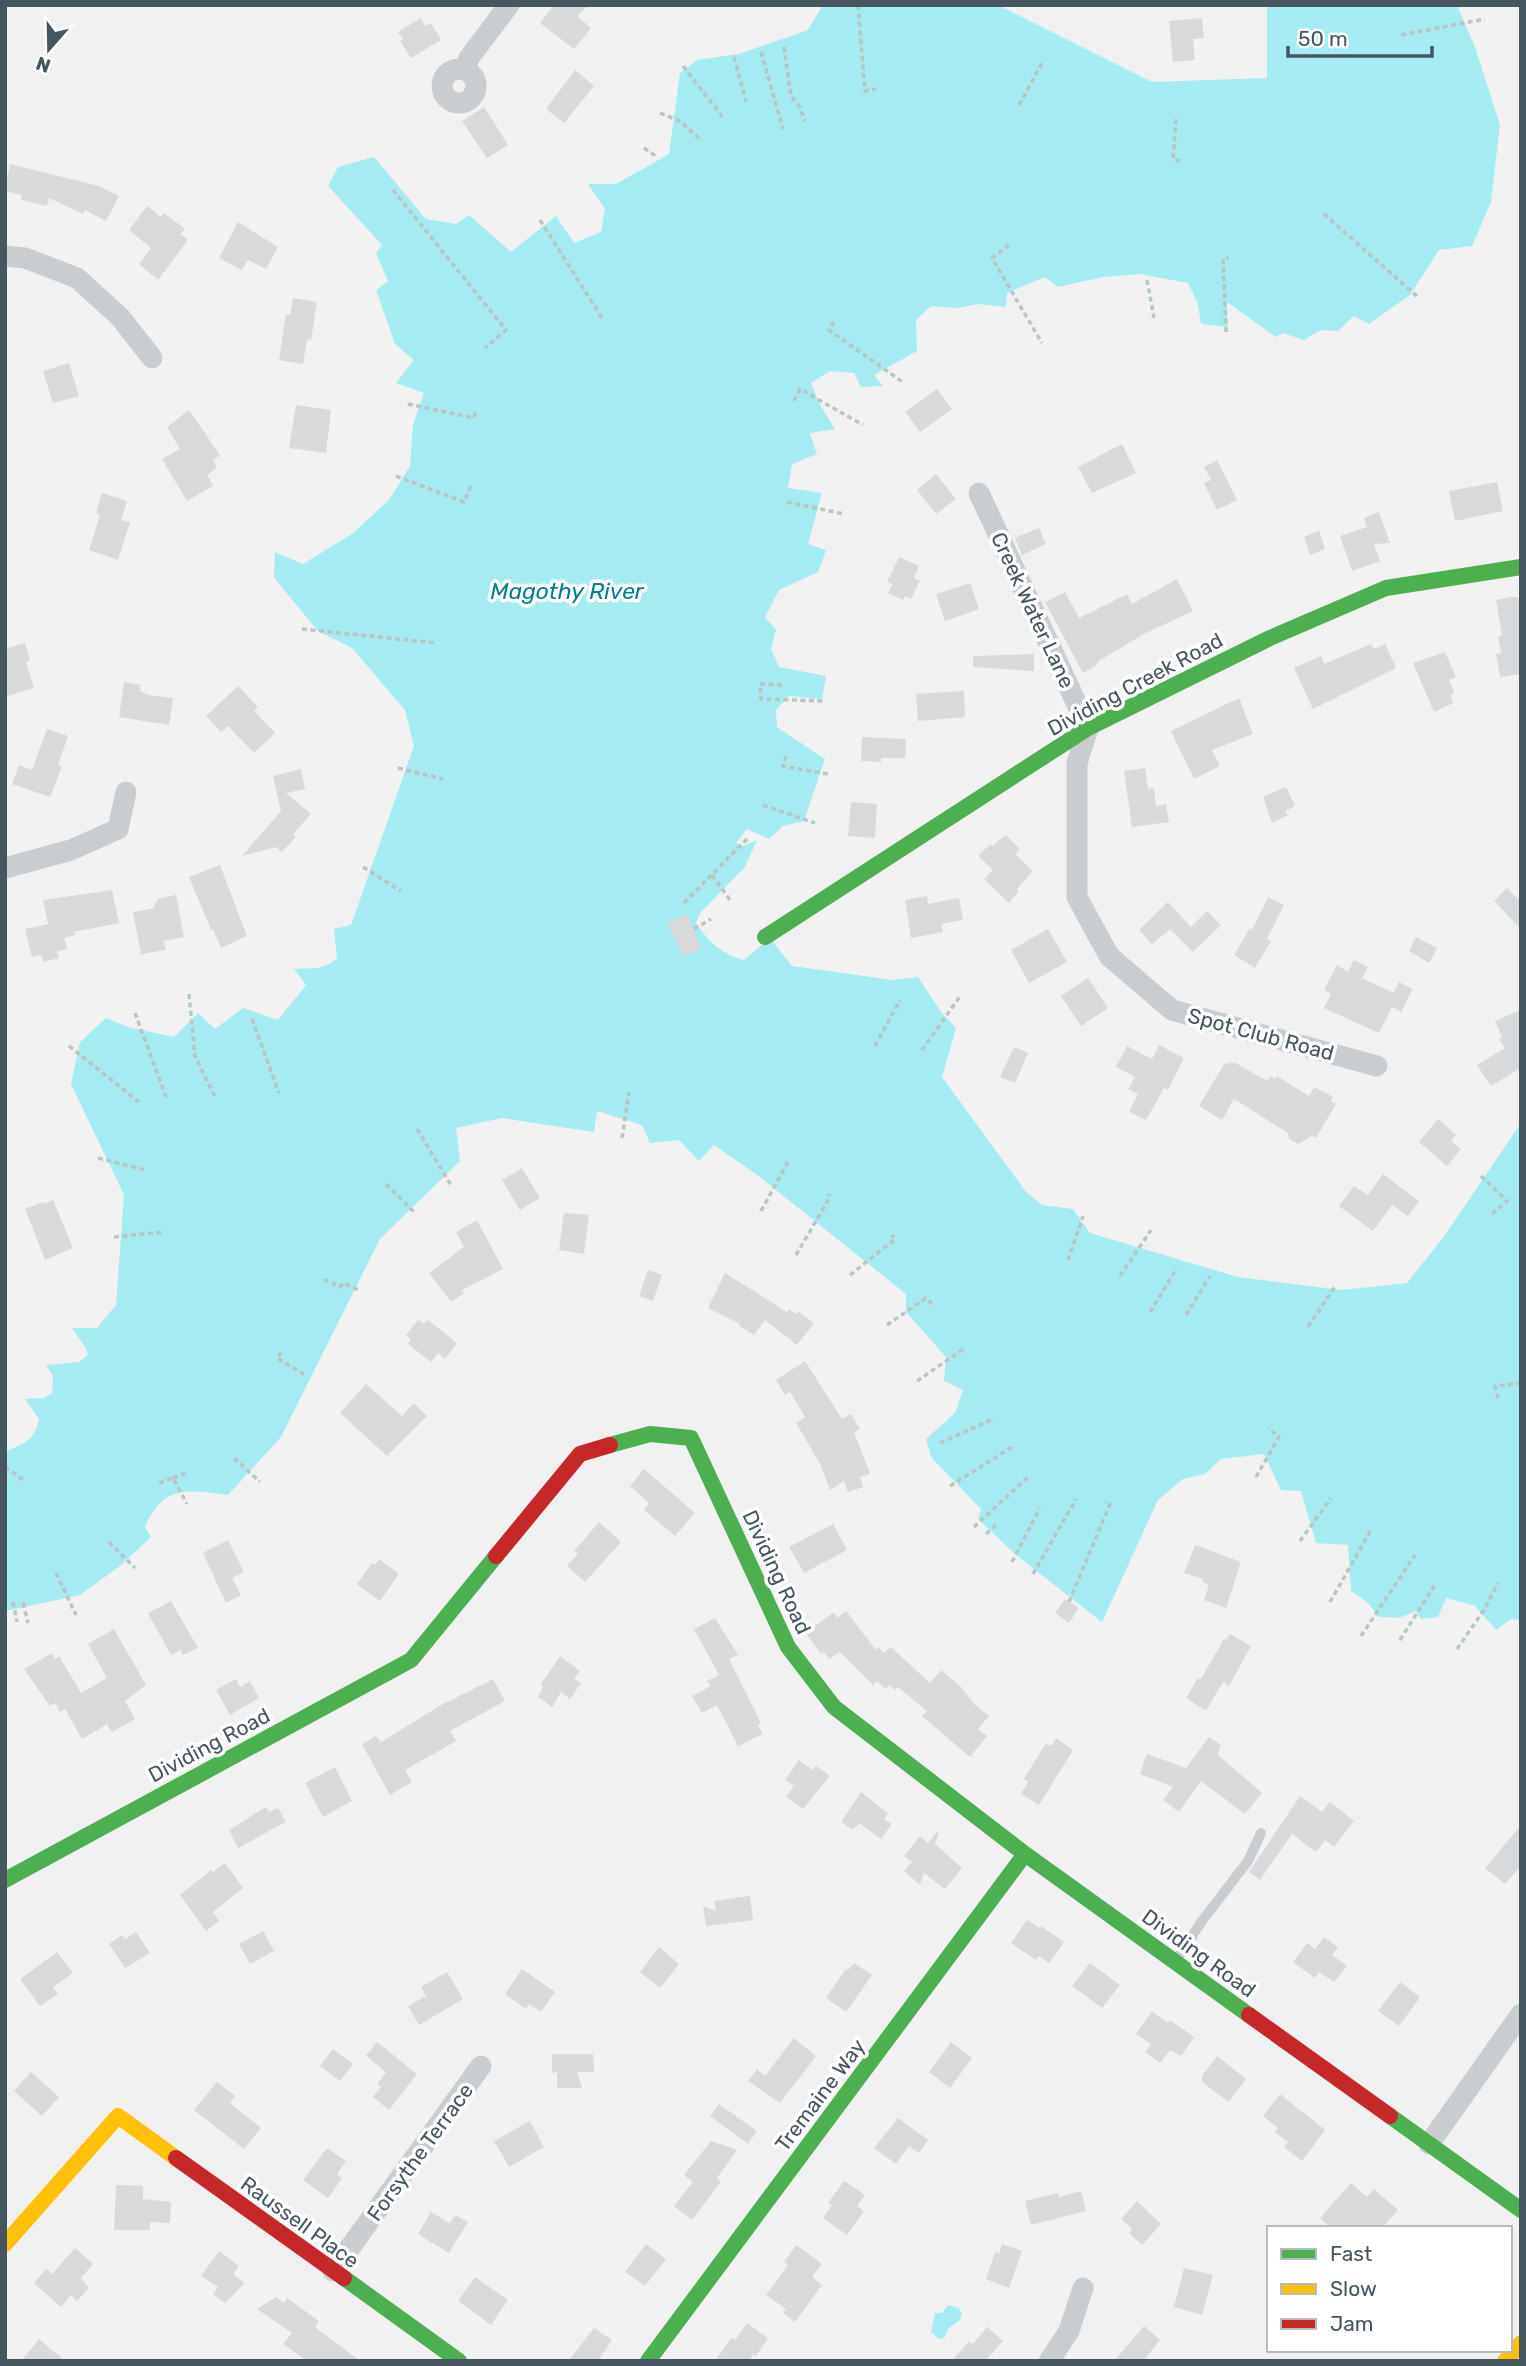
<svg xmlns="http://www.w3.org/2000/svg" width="1526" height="2366" font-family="Rubik,sans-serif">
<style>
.water{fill:#a5ebf2}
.building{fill:#d7d9da}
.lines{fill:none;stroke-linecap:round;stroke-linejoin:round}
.path{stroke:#b7c6c0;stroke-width:3.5;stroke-dasharray:5 3.5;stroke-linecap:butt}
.lane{stroke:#cacdd0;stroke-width:10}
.street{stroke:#cacdd0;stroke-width:21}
.fast{stroke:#4caf50;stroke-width:16}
.slow{stroke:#ffc107;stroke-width:16}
.jam{stroke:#c62828;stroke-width:16}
.labels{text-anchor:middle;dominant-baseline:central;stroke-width:7;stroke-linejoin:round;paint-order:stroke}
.street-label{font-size:21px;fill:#46565f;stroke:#fff}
.water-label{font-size:23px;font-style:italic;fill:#057f8e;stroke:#fff}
</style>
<rect width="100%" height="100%" fill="#f1f1f1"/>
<path class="water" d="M823,5H998L1152,82L1267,78V5H1457L1475,47L1500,125L1491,202L1472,246L1439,250L1410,295L1369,324L1354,316L1338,331L1321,330L1304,340L1283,333L1276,337L1227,302L1228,327L1201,324L1198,304L1188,283L1140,274L1103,277L1058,287L1045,277L1007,293L1006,307L978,304L957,308L931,306L916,320L917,351L874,375L883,386L861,387L854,373L830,371L811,383L820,405L835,429L810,433L817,454L792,464L788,488L822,493L808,544L826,550L818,572L779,590L765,617L776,630L771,649L779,667L826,676L822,699L789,696L776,710L777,727L825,759L804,821L783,826L769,839L747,829L736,843L743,846L757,840L745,867L701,912L696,923C709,942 721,954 744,960L770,938L792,966L893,980L918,977L941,1012L956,1028L942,1077L1026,1192L1042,1205L1073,1209L1090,1233L1238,1277L1342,1290L1407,1283L1445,1235L1521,1123V1620L1511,1619L1496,1630L1475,1606L1446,1598L1438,1617L1421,1619L1416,1611L1399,1618L1379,1617L1367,1602L1351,1591L1348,1545L1316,1543L1301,1491L1281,1490L1264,1454L1221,1459L1205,1474L1183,1479L1158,1500L1102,1622L1016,1555L978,1519L981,1509L931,1457L926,1439L955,1413L963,1390L944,1381L946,1357L906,1312V1294L756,1174L714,1145L699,1161L679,1140L650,1143L642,1125L597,1111L594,1132L502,1118L456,1128L460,1161L380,1239L281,1437L228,1495C189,1490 163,1484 145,1527L151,1537L120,1566L80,1595L5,1611V1452C24,1443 35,1441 39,1419L25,1399L44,1398L52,1393L53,1376L46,1365L79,1362L88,1355L85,1347L72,1328H97L116,1305L124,1195L71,1084L80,1042L106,1018L128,1027L174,1037L198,1013L215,1029L243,1008L278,1020L306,985L294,969C311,968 325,970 337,958L334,929L351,925L414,746L405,710L352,648L318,631L274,578L275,552L303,564L352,534L389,500L410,466L413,425L424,393L396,383L414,360L395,344L376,290L388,281L376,253L382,245L328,186L338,167L374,157L426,219L456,224L469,215L511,252L556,216L574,243L601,232L605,209L588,184H616L669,154L680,73L697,60L739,54L808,30Z
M948,2305L959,2308L962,2314L960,2320L949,2328L944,2338L939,2339L931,2332L935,2313H942Z"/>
<path class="building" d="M554,5H589L577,16L591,28L574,49L540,23Z
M421,18L425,26L431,23L441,40L411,58L400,41L403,39L398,32Z
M1202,18L1204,38L1193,39L1195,60L1173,62L1169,21Z
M575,70L594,86L564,123L546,109Z
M484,107L508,145L487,158L462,121Z
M10,164L99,186L119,196L106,221L85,210L83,214L49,198L47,206L21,200L22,195L5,191Z
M147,206L161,217L164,213L185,229L180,234L188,240L158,280L139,264L151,248L129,230Z
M238,222L278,247L266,269L248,260L242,270L219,258Z
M293,298L317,302L311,340L307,339L303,364L279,360L286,314L290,315Z
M69,363L79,396L53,403L43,371Z
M937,389L952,409L920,432L905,412Z
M296,405L331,410L326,453L289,448Z
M189,410L220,455L213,460L217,468L207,475L213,486L187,501L162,459L180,449L167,427Z
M1122,444L1136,473L1092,493L1078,467Z
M1217,460L1237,500L1217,510L1204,483L1211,480L1204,467Z
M936,474L956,499L936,514L917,490Z
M1497,482L1503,511L1455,521L1449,491Z
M102,493L127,501L121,520L130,522L118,560L89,550L100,515L96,513Z
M1379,512L1390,543L1374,544L1380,561L1352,571L1340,536L1367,527L1364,518Z
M1039,528L1046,544L1022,555L1015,538Z
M1319,530L1325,549L1310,555L1304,537Z
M899,557L919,566L914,578L920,581L911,599L905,596L903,600L888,593L893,584L887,582Z
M1177,579L1193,611L1146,633L1097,662L1098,664L1083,673L1045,602L1065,592L1079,618L1127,594L1132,604Z
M970,583L979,609L945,621L936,594Z
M1511,597H1518L1521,613V674L1500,677L1496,654L1501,653L1498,636L1502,635L1496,600Z
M25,643L30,661L26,662L34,688L5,697V649Z
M1371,644L1374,649L1385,644L1396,668L1313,709L1294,668L1321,656L1324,664Z
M1445,652L1456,677L1449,680L1454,692L1451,696L1453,703L1434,712L1413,663Z
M1034,654V671L973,667V656Z
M124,682L141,685L140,691L149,695L173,698L169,725L119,717Z
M238,686L258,707L254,711L275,733L254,753L228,726L221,732L206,716Z
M964,691L965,717L918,721L916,694Z
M1239,698L1253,734L1212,750L1220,766L1194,779L1171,731Z
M47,729L68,736L58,765L62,766L50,797L12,784L19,765L32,770Z
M862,737L906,739L905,758H881V762L861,761Z
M1145,768L1148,789L1154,788L1156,806L1166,804L1169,822L1132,827L1124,771Z
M301,769L305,789L286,793L311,814L293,834L296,837L282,852L276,847L242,856L281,811L273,776Z
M1286,787L1295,806L1285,811L1288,815L1272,823L1263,797Z
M851,802L877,804L875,838L848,836Z
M1006,835L1020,849L1015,854L1033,871L1017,889L1019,891L1009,903L984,879L993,870L978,856L990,844L992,846Z
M220,865L247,936L221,948L213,929L211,930L189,877Z
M1507,888L1521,902V929L1494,901Z
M112,890L119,923L74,932L75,935L64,938L67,949L57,951L59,958L43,962L42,955L32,957L25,929L48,924L43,900Z
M176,895L184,937L164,941L166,950L141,954L133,912L155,908L154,903L157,902V899Z
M927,896L928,904L959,898L963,920L941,924L943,932L911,938L905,900Z
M1268,897L1284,905L1267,939L1271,941L1255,968L1234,955L1250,928L1252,930Z
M1168,902L1191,927L1207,911L1221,925L1193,952L1170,929L1152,944L1139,930Z
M687,914L701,949L683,956L667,923Z
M1048,929L1067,962L1029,983L1011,950Z
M1416,937L1437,948L1429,963L1409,951Z
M1354,960L1368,967L1362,978L1394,993L1399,982L1413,989L1401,1012L1392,1007L1379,1033L1324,1008L1331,994L1324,990L1337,965L1348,972Z
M1088,978L1108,1008L1081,1026L1061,996Z
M1521,1010V1072L1519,1069L1491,1086L1477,1065L1505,1048L1499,1039L1502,1037L1495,1021Z
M1159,1045L1184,1058L1168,1090L1164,1088L1146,1120L1129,1112L1138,1094L1128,1089L1135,1077L1116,1067L1127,1046L1152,1059Z
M1014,1047L1028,1053L1015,1083L1000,1077Z
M1229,1062L1233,1064L1234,1062L1267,1081L1271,1076L1275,1079L1277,1076L1309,1096L1314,1087L1333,1097L1331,1101L1336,1104L1316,1138L1312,1136L1298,1144L1289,1139L1288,1133L1234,1099L1222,1120L1199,1106L1225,1063L1227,1064Z
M1438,1119L1456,1135L1451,1141L1461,1149L1447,1166L1419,1142Z
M522,1168L540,1198L520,1210L502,1180Z
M1383,1174L1419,1201L1408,1216L1392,1205L1373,1231L1339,1206L1354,1186L1368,1195Z
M53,1200L73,1248L45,1260L25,1209L43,1202L44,1204Z
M564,1213L589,1215L584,1254L559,1250Z
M477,1220L503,1269L462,1290L464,1293L451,1302L429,1273L464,1247L456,1232Z
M648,1270L662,1275L653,1301L639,1296Z
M725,1273L787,1312L789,1309L796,1314L798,1311L814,1323L797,1345L765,1320L754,1335L739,1326L740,1324L708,1308Z
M418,1320L424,1324L428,1320L457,1343L445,1359L438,1353L431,1362L408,1344L411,1340L406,1335Z
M805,1361L842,1419L851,1414L860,1429L854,1432L870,1474L860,1477L863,1487L848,1492L844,1481L830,1490L820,1464L796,1423L805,1417L790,1392L785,1395L776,1380Z
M366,1384L402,1416L414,1403L427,1416L387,1456L340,1413Z
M644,1469L695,1513L675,1536L644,1510L649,1503L630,1486Z
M599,1522L621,1542L585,1582L567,1566L578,1554L574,1551Z
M833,1524L847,1550L804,1573L789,1547Z
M228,1540L244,1572L232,1578L241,1595L226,1603L203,1553Z
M1195,1545L1241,1562L1226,1608L1204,1600L1209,1585L1202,1582L1203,1579L1184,1573Z
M379,1559L399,1574L380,1601L357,1584L372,1563L375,1565Z
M1065,1599L1079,1608L1069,1623L1055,1613Z
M171,1601L198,1648L183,1655L181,1650L171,1655L148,1613Z
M846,1611L876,1650L878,1647L884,1653L891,1647L930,1683L941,1670L961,1687L975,1705L989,1716L978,1729L987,1736L970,1757L922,1716L927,1711L898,1687L895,1690L889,1685L886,1689L877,1681L873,1685L840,1652L829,1659L824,1652L821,1654L806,1633L834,1612L837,1618Z
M715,1618L738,1655L729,1659L761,1723L758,1725L763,1734L738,1746L717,1705L702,1713L692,1696L711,1686L707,1681L719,1675L694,1629Z
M114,1629L146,1685L125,1701L135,1719L112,1732L107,1724L82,1739L65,1709L60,1712L55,1703L50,1706L24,1669L52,1653L55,1659L59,1656L81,1693L107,1678L88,1644Z
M1230,1634L1251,1646L1229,1686L1223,1682L1206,1711L1186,1698L1198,1678L1201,1679L1224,1639L1226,1640Z
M560,1656L580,1671L574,1679L581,1683L570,1699L561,1692L552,1707L538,1697L542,1690L541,1689L543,1686L541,1684Z
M236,1679L240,1687L250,1681L259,1698L230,1715L216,1690Z
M493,1679L505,1701L450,1731L456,1741L405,1770L412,1782L390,1795L362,1744L376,1736L381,1742L443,1704Z
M1209,1737L1221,1745L1217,1754L1262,1793L1245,1814L1201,1781L1179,1812L1163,1800L1173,1787L1140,1774L1147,1754L1186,1768Z
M1056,1738L1073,1750L1039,1805L1021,1794L1028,1782L1024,1779L1046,1743L1051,1746Z
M799,1760L813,1770L816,1766L830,1776L803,1809L786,1797L794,1786L785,1780Z
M335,1767L352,1801L323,1817L305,1783Z
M861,1792L888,1813L884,1819L892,1824L881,1839L859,1823L853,1830L841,1822Z
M1300,1796L1322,1812L1330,1802L1354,1821L1334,1847L1325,1840L1316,1852L1292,1834L1260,1880L1249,1872Z
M266,1807L269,1812L278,1808L286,1822L238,1848L229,1830Z
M1521,1825V1866L1505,1884L1485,1868Z
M937,1832L939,1833L935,1844L962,1868L945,1889L924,1873L920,1885L904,1871L912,1862L904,1856L920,1836L928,1843Z
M225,1863L243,1888L213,1912L219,1921L206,1931L180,1895L211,1870L213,1872Z
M750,1896L753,1920L706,1926L703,1906L716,1911L714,1901Z
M1027,1920L1040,1928L1041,1926L1064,1942L1049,1963L1039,1956L1036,1960L1011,1943Z
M263,1931L274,1951L250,1964L239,1944Z
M136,1932L150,1953L125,1968L109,1944L122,1935L125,1939Z
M1324,1937L1338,1947L1332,1955L1347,1966L1334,1982L1319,1972L1315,1978L1293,1962L1307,1943L1315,1949Z
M659,1947L679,1964L660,1988L640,1972Z
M57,1952L73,1973L53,1987L58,1994L40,2006L20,1979Z
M854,1963L872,1975L846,2012L826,1998L846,1969L848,1970Z
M1090,1963L1120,1985L1102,2008L1072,1986Z
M522,1969L555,1992L541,2012L529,2004L526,2009L505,1994Z
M447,1972L463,1999L419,2025L408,2006L426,1996L421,1987Z
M1400,1982L1420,1997L1399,2026L1378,2011Z
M1152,2011L1167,2023L1170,2020L1194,2037L1181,2056L1170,2050L1160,2063L1145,2052L1151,2044L1136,2034Z
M794,2038L816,2056L780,2103L748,2081L757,2069L765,2076Z
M377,2042L417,2074L389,2110L373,2097L381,2087L377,2084L386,2072L366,2056Z
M951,2042L972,2058L950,2088L929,2072Z
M333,2049L353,2064L340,2081L320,2066Z
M552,2054H593L594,2072H577L582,2088H557V2072L552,2073Z
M1217,2056L1246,2079L1229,2102L1202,2082V2076Z
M31,2072L59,2097L42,2116L14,2091Z
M217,2082L235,2096L230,2103L261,2128L244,2149L194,2110Z
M1280,2094L1325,2130L1302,2161L1284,2147L1288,2142L1275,2132L1278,2128L1263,2116Z
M719,2104L757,2131L748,2144L710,2116Z
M898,2118L928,2140L919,2153L909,2146L896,2164L874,2148Z
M530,2121L544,2147L509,2167L494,2141Z
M711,2141L737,2150L717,2178L721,2182L692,2220L674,2206L693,2182L684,2175Z
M327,2148L346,2161L337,2174L342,2178L328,2198L303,2180Z
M844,2181L865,2195L857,2206L864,2211L847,2235L823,2218L832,2205L828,2203Z
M1351,2183L1367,2197L1374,2189L1398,2210L1382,2228H1331L1320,2218Z
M116,2185L143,2186V2199L171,2202L170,2223L150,2222V2230H114Z
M1081,2191L1086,2211L1031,2225L1025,2201L1058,2193L1059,2197Z
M1137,2201L1161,2224L1142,2245L1129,2233L1132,2229L1121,2219Z
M431,2212L450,2223L455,2215L468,2222L449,2253L418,2234Z
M646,2244L666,2259L645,2286L625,2272Z
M1002,2244L1022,2251L1009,2288L986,2279L995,2252L999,2254Z
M796,2245L822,2264L812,2277L822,2285L795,2322L783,2313L786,2309L766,2295L788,2265L784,2262Z
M75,2248L93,2264L81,2278L89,2288L77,2301L71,2295L61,2307L34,2283L46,2269L52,2274Z
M219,2251L239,2266L233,2274L245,2283L225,2303L213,2294L218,2287L201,2276Z
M1184,2268L1213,2275L1202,2315L1174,2307Z
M475,2277L508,2300L491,2325L458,2301Z
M276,2297L284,2303L287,2298L319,2321L315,2327L360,2361H307L283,2344L292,2333L257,2309Z
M747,2323L768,2338L756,2356L753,2354L749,2361H715L731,2338L735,2340Z
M1144,2326L1160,2340L1143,2361H1114Z
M987,2327L1003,2341L985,2361H952L969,2341L973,2344Z
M594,2328L612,2340L598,2361H568Z
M39,2339L65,2361H21Z"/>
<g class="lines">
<path class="path" d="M858,5L865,91L876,89
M1401,35L1485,19
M784,47L791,96L799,106L805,121
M761,52L783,129
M734,57L746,101
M683,66L724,119
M1019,105L1042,63
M660,113L680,121L702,141
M1176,119L1173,159L1180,161
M644,148L657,157
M393,190L506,330L485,348
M1324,214L1419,298
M540,220L602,318
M1009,245L992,258L1042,343
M1147,280L1154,318
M834,322L829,330L904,383
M1226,332L1223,259L1229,258
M794,401L800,389L863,425
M408,404L474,418L476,410
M396,476L464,502L472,484
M787,502L844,514
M302,629L437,643
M782,685L760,684L761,699L825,701
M786,756L783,766L828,774
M398,768L443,779
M763,805L815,823
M363,867L401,891
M712,875L730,900
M684,903L747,839
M694,929L711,919
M189,994L195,1056L215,1097
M135,1013L166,1097
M252,1019L279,1093
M69,1046L139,1102
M875,1046L900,1000
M922,1050L961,995
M417,1129L451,1185
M622,1138L629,1092
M98,1158L145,1170
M1481,1176L1507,1201L1492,1214
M386,1184L416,1214
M761,1211L789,1160
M114,1237L163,1232
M796,1255L830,1197L829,1194
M1068,1260L1083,1216
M850,1275L895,1239L892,1235
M1120,1276L1151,1230
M324,1279L340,1287L343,1283L361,1291
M1150,1312L1177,1268
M1186,1315L1210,1276
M887,1325L926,1298L932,1304
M1308,1327L1336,1285
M281,1352L277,1358L307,1376
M917,1381L965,1348
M1498,1398L1495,1386L1521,1383
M940,1443L995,1418
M234,1458L260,1482
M5,1467L26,1482
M1256,1477L1279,1437L1268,1428
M173,1478L186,1473
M159,1483L173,1478L187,1504
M950,1486L1012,1447
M974,1527L1029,1476
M986,1534L998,1523
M1300,1541L1331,1498
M109,1542L135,1568
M1012,1562L1040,1508
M56,1573L76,1615
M1033,1574L1076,1499
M13,1602L17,1622
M1069,1602L1110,1504L1105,1502
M1330,1602L1371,1530
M23,1603L28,1623
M1361,1636L1415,1555
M1400,1640L1436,1583
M1457,1649L1484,1610L1498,1583"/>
<path class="lane" d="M1177,1959L1202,1921L1248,1861L1261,1833"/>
<path class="street" d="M442 86a17 17 0 1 1 34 0a17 17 0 1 1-34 0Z
M465,70L469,58L509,5
M5,256L25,258L77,278L120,317L152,358
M979,493L1088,728L1077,763V897L1109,956L1172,1010L1377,1066
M5,868L71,850L118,829L126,792
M1429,2144L1521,2014
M333,2271L481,2066
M1049,2361L1069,2331L1083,2288"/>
<path class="fast" d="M765,937L1088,728L1270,638L1386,588L1521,567
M610,1445L650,1434L691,1438L788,1647L834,1707L1025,1854L1249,2015
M5,1880L411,1660L496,1556
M1390,2116L1521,2210
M344,2278L459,2361
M648,2361L1025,1854"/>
<path class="slow" d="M5,2244L118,2116L176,2158
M1505,2361L1521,2343"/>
<path class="jam" d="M496,1556L580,1454L610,1445
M1249,2015L1390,2116
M176,2158L344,2278"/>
</g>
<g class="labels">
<g class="street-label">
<text transform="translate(1033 610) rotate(65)">Creek Water Lane</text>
<text transform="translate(1135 684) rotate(-28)">Dividing Creek Road</text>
<text transform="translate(1261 1034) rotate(15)">Spot Club Road</text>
<text transform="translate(777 1572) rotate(65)">Dividing Road</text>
<text transform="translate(209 1745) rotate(-28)">Dividing Road</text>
<text transform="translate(1199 1953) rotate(36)">Dividing Road</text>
<text transform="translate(820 2095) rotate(-53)">Tremaine Way</text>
<text transform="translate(420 2152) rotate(-54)">Forsythe Terrace</text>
<text transform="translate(300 2222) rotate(36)">Raussell Place</text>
</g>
<g class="water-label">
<text x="567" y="591">Magothy River</text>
</g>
</g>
<rect width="1526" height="2366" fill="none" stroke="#46565f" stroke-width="14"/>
<rect x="1267" y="2226" width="245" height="126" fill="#ffffff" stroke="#b5bbbf" stroke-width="2"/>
<rect x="1281" y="2249" width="35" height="10" fill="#4caf50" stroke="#b5bbbf" stroke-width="2"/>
<text x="1330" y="2261" font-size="21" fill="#46565f">Fast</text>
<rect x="1281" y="2284" width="35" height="10" fill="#ffc107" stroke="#b5bbbf" stroke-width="2"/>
<text x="1330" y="2296" font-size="21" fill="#46565f">Slow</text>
<rect x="1281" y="2319" width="35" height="10" fill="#c62828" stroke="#b5bbbf" stroke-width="2"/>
<text x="1330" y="2331" font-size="21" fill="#46565f">Jam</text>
<g transform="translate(49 49) rotate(200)" stroke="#ffffff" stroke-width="5" paint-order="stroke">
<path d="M0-5L12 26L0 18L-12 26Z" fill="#46565f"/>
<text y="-10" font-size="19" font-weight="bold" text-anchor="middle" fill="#46565f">N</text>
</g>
<path d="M1288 46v10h144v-10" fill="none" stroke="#46565f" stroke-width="3.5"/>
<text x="1298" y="46" font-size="21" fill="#46565f" stroke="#ffffff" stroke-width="5" paint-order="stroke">50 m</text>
</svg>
